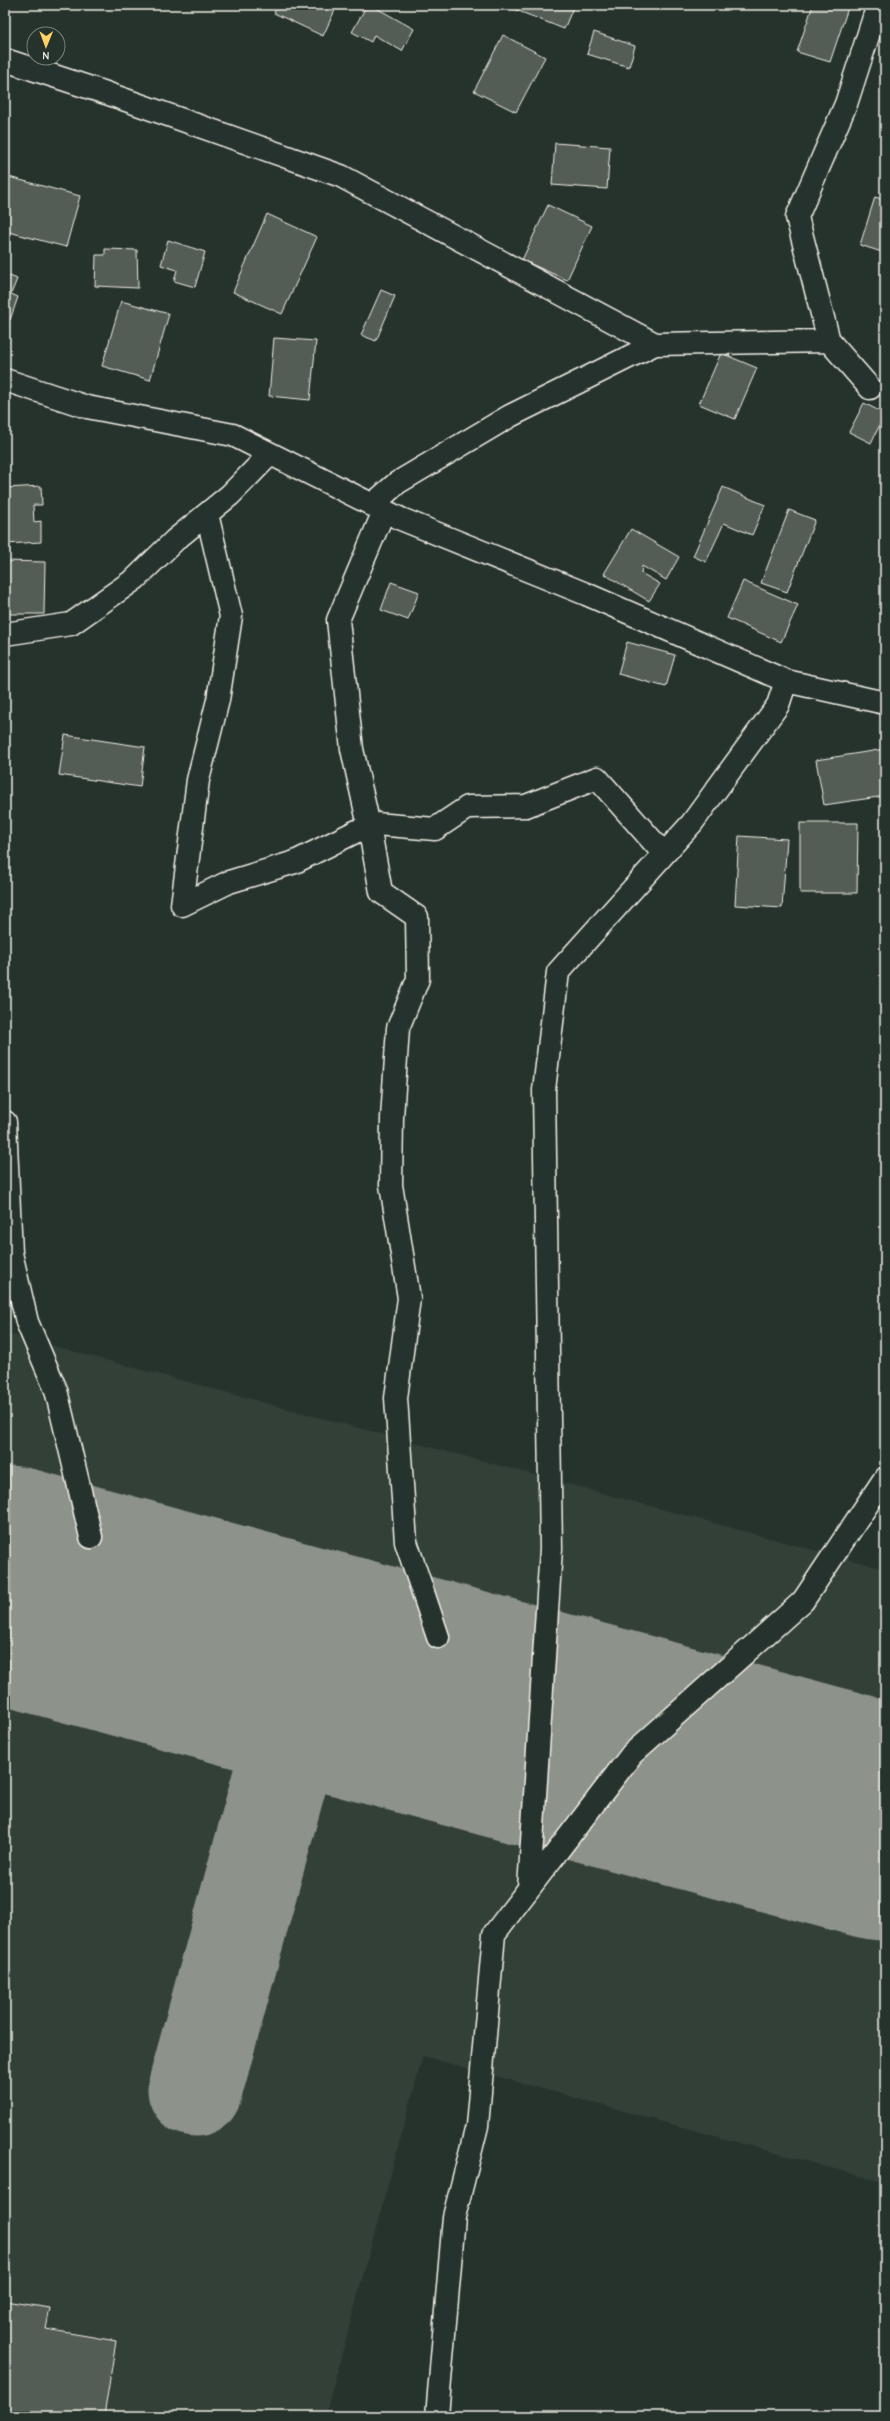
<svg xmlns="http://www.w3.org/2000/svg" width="890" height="2421" font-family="'Comic Neue',sans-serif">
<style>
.built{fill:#333f39}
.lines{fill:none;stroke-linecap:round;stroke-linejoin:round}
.taxiway{stroke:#8d928a;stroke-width:95}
.runway{stroke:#8d928a;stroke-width:237}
.building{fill:#525c55;stroke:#f4f1e8}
.street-casing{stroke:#f4f1e8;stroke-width:25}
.street{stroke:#26332d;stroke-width:22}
</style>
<rect width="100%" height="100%" fill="#26332d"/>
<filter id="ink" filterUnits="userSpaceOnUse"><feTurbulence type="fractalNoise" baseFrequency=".025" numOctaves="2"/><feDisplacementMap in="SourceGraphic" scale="8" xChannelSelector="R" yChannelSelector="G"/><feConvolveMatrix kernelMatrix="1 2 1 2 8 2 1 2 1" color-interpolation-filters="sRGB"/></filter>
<g filter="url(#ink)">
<path class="built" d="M5,1333L885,1569V2183L423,2056L325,2416H5Z"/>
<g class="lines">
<path class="taxiway" d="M195,2089L311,1666"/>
<path class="runway" d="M5,1584L885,1822"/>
</g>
<path class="building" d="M278,5H324L335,10L323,36L274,13Z
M367,5H371L414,29L402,51L374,35L371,42L352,32Z
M512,5H574L564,29L511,8Z
M813,5H849L830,62L797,52Z
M594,32L635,46L629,67L587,54Z
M503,35L545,57L516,112L474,91Z
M555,143L610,147L607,189L552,185Z
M5,176L80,196L66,247L5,231Z
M875,197L885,200V253L860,245Z
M548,205L592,226L567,280L522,260Z
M267,214L317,237L282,314L233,292Z
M168,240L205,252L195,287L174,281L177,270L161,265Z
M105,249L137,250L138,288L95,286L96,255H105Z
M5,274L17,279L11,294L18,297L10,320L5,318Z
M381,290L395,296L376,341L361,335Z
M121,301L169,314L150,380L102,366Z
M274,338L316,341L310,400L269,396Z
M721,353L757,368L735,419L699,404Z
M864,403L885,414L871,443L849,432Z
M41,486L42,505H33L34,522L41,521V542L5,544V488Z
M723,487L765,505L752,535L724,523L706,562L693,556Z
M789,510L815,520L787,592L761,583Z
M631,529L679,557L666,580L642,566L641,573L660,584L649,601L604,574Z
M5,561L45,562L44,614H5Z
M743,581L798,605L781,642L727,618Z
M391,582L419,592L408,620L381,610Z
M627,642L675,655L666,687L618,674Z
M65,735L145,747L140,787L59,775Z
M885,749V796L824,805L816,760Z
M800,823H858L857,893H800Z
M739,836L787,839L782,908L735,905Z
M5,2301L50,2308L46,2329L116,2341L104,2416H5Z"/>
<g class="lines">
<defs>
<path id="street" d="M5,60L106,93L341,176L655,344
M5,380L87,407L233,435L401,519L586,594L786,681
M870,388L829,341L797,217L846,104L878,5
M372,505L397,483L510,416L655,344L829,341
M384,511L338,620L352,749L369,826L381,892L417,917L418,979L398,1028L392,1118L391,1185L409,1298L396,1398L406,1542L438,1637
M207,514L231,616L218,700L198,780L182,905L229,882L295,862L357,831L376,824L435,829L468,807L526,806L597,778L664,854
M5,634L71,624L135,579L175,540L230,495L270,454
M5,1122L11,1253L27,1322L56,1390L91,1537
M529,1888L551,1549L544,1090L558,972L692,823L778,705L786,681L885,703
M437,2416L454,2217L477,2126L494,1934L632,1754L803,1601L885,1478"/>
</defs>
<use href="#street" class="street-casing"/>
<use href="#street" class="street"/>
</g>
</g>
<rect width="890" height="2421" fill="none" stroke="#26332d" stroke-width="20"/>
<rect x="10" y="10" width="870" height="2401" fill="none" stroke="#f4f1e8" stroke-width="1.5" filter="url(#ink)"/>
<g transform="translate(46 46) rotate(181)"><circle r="19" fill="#26332d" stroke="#787f78"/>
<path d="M0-3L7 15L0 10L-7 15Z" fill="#ffd166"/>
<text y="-6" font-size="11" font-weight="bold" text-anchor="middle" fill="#f4f1e8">N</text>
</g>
</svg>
